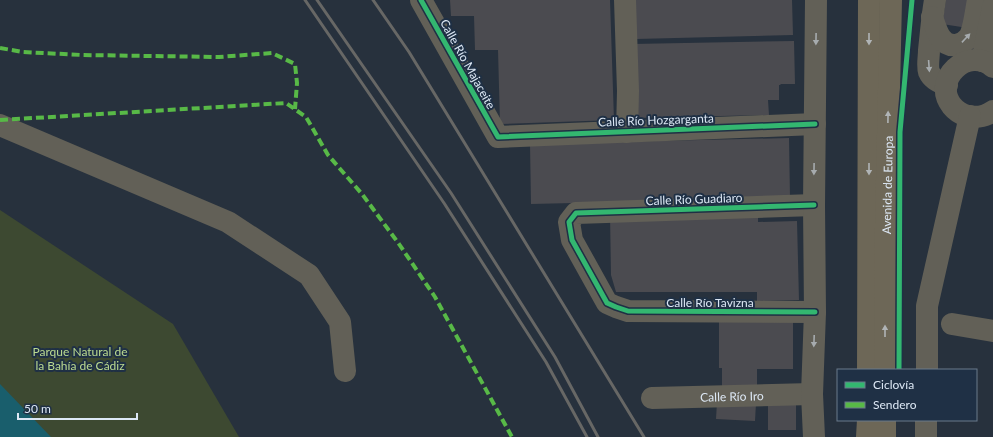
<svg xmlns="http://www.w3.org/2000/svg" width="993" height="437" font-family="Lato,sans-serif">
<style>
.green{fill:#3d4931}
.water{fill:#195e6c}
.building{fill:#4b4b50}
.lines{fill:none;stroke-linecap:round;stroke-linejoin:round}
.minor{stroke:#626057;stroke-width:22}
.major{stroke:#6d6757;stroke-width:22}
.rail{stroke:#676765;stroke-width:3}
.quiet{stroke:#58b947;stroke-width:4;stroke-dasharray:8 4;stroke-linecap:butt}
.cycleway-casing{stroke:#1f3045;stroke-width:8}
.cycleway{stroke:#33b770;stroke-width:5}
.oneway{fill:#a6abae}
.oneway2{fill:#b0b4b6}
.labels{text-anchor:middle;dominant-baseline:central;stroke-width:4;stroke-linejoin:round;paint-order:stroke}
.street-label{font-size:12px;fill:#dde8f5;stroke:#1f3045}
.park-label{font-size:12px;fill:#bbda90;stroke:#1f3045}
</style>
<rect width="100%" height="100%" fill="#27313d"/>
<path class="green" d="M0,210L173,324L239,437H0Z"/>
<path class="water" d="M0,384L51,437H0Z"/>
<path class="building" d="M450,0H610L614,120L500,124L498,50H475L474,16H451Z
M635,0H792L793,35L636,39Z
M946,0H972L968,28L942,24Z
M794,41L795,84H781L780,85H779V100H768L769,115L635,118L632,44Z
M789,138L790,198L531,204L530,144Z
M758,211V222L797,221L799,300L757,301V292H616L611,275L610,214Z
M719,320H793V369H757V390H722V368H719Z
M717,402L756,403L755,421L716,419Z
M768,405H796V430H768Z"/>
<g class="lines">
<g class="minor">
<path d="M421,0L498,137L815,124"/>
<path d="M625,0L628,91L627,132"/>
<path d="M935,0C932,17 931,33 929,50C929,57 927,66 929,72C932,79 940,83 947,85"/>
<path d="M932,17C936,28 940,47 956,45C961,44 966,41 969,37C974,30 976,9 978,0"/>
<path d="M982,61L993,7"/>
<path d="M993,67C968,45 931,80 952,106C956,111 961,114 967,116C977,118 985,117 993,111"/>
<path d="M0,125L228,222L309,275L340,322L345,371"/>
<path d="M814,205L576,213L569,222L572,240L607,303L616,307L628,311L815,312"/>
<path d="M952,324L993,331"/>
<path d="M927,370V306L970,116"/>
<path id="s1" d="M652,398L812,394"/>
<path d="M814,437L812,394L815,312L814,205L816,0"/>
<path d="M926,437V420"/>
</g>
<g class="major">
<path d="M868,370L869,0"/>
<path id="s2" d="M885,370L886,225L891,0"/>
<path d="M867,437L868,420"/>
<path d="M885,437V420"/>
</g>
<path class="rail" d="M305,0L444,203L546,362L587,437
M317,0L451,193L555,357L598,437
M373,0L409,52L644,437"/>
<path class="quiet" d="M0,48L23,52L82,55L219,57L272,53L295,64L297,83L295,109
M0,120L286,103L306,117L328,155L362,194L399,244L435,297L512,437"/>
<defs>
<path id="cycleway" d="M421,0L498,137L815,124
M814,205L576,213L569,222L572,240L607,303L616,307L628,311L815,312
M899,370L900,132L912,0"/>
</defs>
<use href="#cycleway" class="cycleway-casing"/>
<use href="#cycleway" class="cycleway"/>
</g>
<defs><path id="oneway-solid" d="M-6-.8H1V-3.2L6.5 0L1 3.2V.8H-6Z"/></defs>
<g class="oneway">
<use href="#oneway-solid" transform="translate(966 38) rotate(-47)"/>
<use href="#oneway-solid" transform="translate(816 39) rotate(91)"/>
<use href="#oneway-solid" transform="translate(929 66) rotate(86)"/>
<use href="#oneway-solid" transform="translate(814 169) rotate(91)"/>
<use href="#oneway-solid" transform="translate(814 341) rotate(92)"/>
</g>
<g class="oneway2">
<use href="#oneway-solid" transform="translate(869 39) rotate(90)"/>
<use href="#oneway-solid" transform="translate(888 117) rotate(-89)"/>
<use href="#oneway-solid" transform="translate(869 169) rotate(90)"/>
<use href="#oneway-solid" transform="translate(885 331) rotate(-90)"/>
</g>
<g class="labels">
<g class="street-label">
<text transform="translate(468 64) rotate(61)">Calle Río Majaceite</text>
<text transform="translate(656 120) rotate(-2)">Calle Río Hozgarganta</text>
<text stroke="none"><textPath href="#s2" startOffset="185">Avenida de Europa</textPath></text>
<text transform="translate(694 199) rotate(-2)">Calle Río Guadiaro</text>
<text x="710" y="302">Calle Río Tavizna</text>
<text stroke="none"><textPath href="#s1" startOffset="80">Calle Río Iro</textPath></text>
</g>
<g class="park-label">
<text x="80" y="351">Parque Natural de<tspan x="80" dy="14">la Bahía de Cádiz</tspan></text>
</g>
</g>
<rect x="837" y="369" width="140" height="52" fill="#1f3045" stroke="#6b7a8b"/>
<rect x="845" y="382" width="20" height="6" fill="#33b770" stroke="#6b7a8b"/>
<text x="873" y="389" font-size="12" fill="#dde8f5">Ciclovía</text>
<rect x="845" y="402" width="20" height="6" fill="#58b947" stroke="#6b7a8b"/>
<text x="873" y="409" font-size="12" fill="#dde8f5">Sendero</text>
<path d="M18 413v6h119v-6" fill="none" stroke="#dde8f5" stroke-width="2"/>
<text x="24" y="413" font-size="12" fill="#dde8f5" stroke="#1f3045" stroke-width="3" paint-order="stroke">50 m</text>
</svg>
